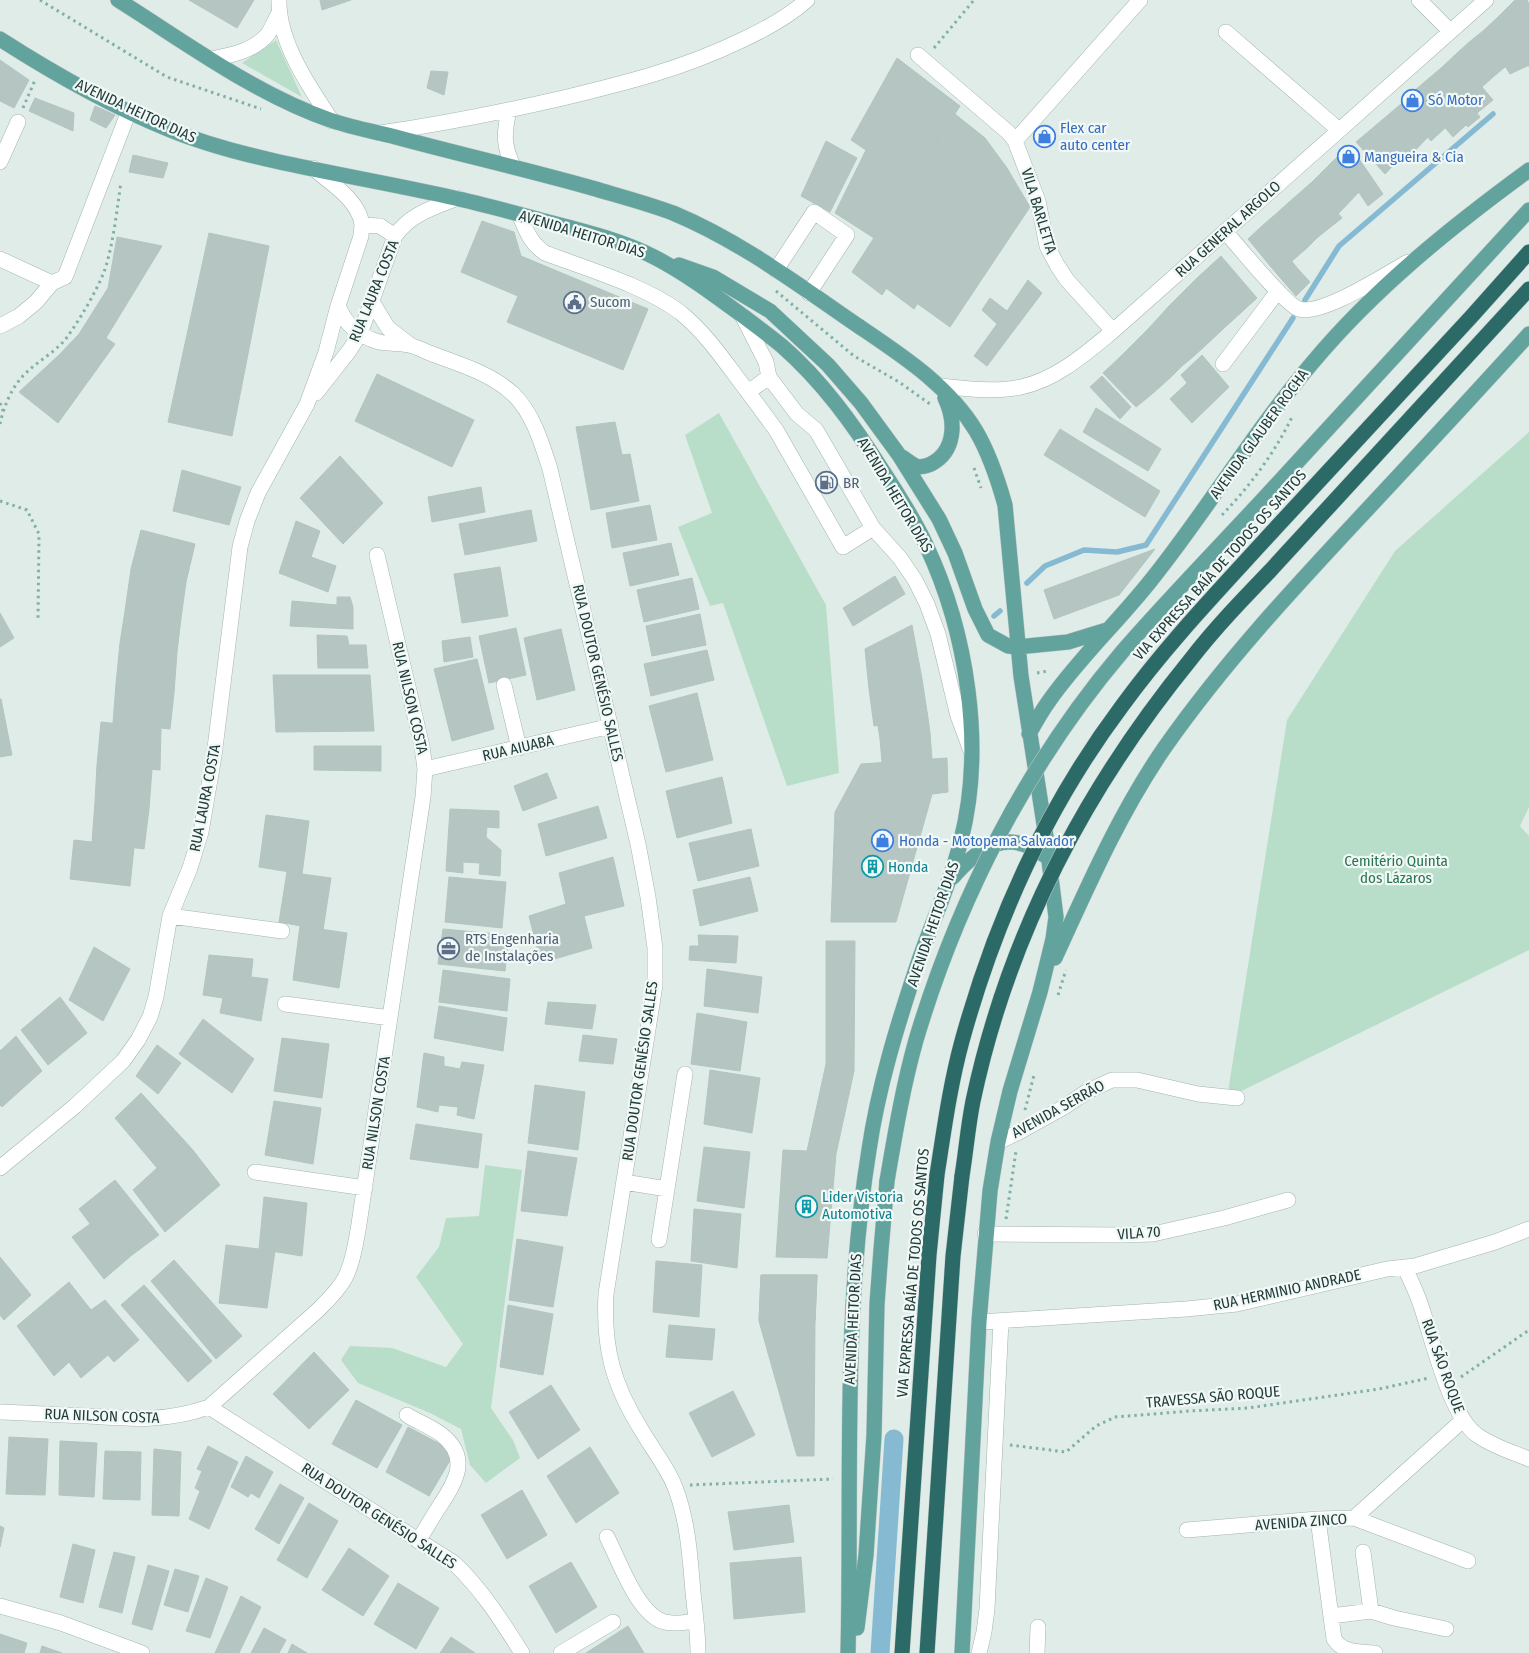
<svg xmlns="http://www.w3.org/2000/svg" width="1529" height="1653" font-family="'Fira Sans Condensed',sans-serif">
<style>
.green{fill:#b8dec9}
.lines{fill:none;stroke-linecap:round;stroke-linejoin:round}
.stream{stroke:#86bad3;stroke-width:5.5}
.canal{stroke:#86bad3;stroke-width:19}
.building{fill:#b5c6c2;stroke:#b2c5c1}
.minor-casing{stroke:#a3b4b0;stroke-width:16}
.major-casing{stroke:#c1c8c8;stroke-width:16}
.highway-casing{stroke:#c1c8c8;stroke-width:16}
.path{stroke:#80b0a9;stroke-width:3;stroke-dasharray:2.5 4;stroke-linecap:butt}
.minor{stroke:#fff;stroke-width:15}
.major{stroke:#63a39d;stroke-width:15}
.highway{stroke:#2b6a67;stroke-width:15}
.major-bridge-casing{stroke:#c1c8c8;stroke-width:16;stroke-linecap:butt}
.highway-bridge-casing{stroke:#c1c8c8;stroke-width:16;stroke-linecap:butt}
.major-bridge{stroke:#63a39d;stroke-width:15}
.highway-bridge{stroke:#2b6a67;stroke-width:15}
.labels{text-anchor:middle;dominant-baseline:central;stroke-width:4.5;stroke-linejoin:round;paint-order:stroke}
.shop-label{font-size:15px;fill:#366cbe;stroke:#f1f8f6;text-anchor:start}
.street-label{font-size:15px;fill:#203c3a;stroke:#f1f8f6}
.service-label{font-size:15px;fill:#4e5e75;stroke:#f1f8f6;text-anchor:start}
.park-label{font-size:15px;fill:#297453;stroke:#f1f8f6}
.culture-label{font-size:15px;fill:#0d838f;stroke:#f1f8f6;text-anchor:start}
</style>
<rect width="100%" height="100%" fill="#e0ece8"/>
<path class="green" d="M276,40L302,97L242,63Z
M719,413L826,605L839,773L787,786L723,603L710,606L678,527L712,513L685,435Z
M1529,432V807L1520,826L1529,836V950L1227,1098L1287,720L1395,551Z
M485,1165L522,1170L491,1408L513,1440L520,1458L486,1483L470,1465L461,1429L430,1413L358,1383L341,1360L350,1346L392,1348L446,1367L463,1344L416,1277L439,1247L446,1218L479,1216Z"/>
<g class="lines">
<path class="stream" d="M1305,300L1339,246L1493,114
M1027,583L1045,566L1084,550L1117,552L1146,545L1293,318
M994,616L1000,611"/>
<path class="canal" d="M880,1653L894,1439"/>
</g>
<path class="building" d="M189,0H254L237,28Z
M320,0H351L322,10Z
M1515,0H1527L1529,4V38L1510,5Z
M1510,5L1529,38V66H1527L1498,17Z
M1498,17L1527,66L1510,74L1483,31Z
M1483,31L1505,67L1493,77L1468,43Z
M1468,43L1493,77L1482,87L1455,55Z
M1455,55L1493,100L1477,113L1440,69Z
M897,58L960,106L874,238L835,213L866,150L851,140Z
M0,60L29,80L14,108L0,101Z
M1440,69L1480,117L1468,127L1428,79Z
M431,71L448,72L444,95L427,88Z
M1428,79L1466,125L1453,137L1414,91Z
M1414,91L1445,128L1431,141L1401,104Z
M35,98L74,113L73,131L29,111Z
M1401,104L1428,137L1404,162L1375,126Z
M95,106L115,115L106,128L90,120Z
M955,114L985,138L969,162L936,141Z
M1375,126L1400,158L1385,174L1356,142Z
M985,138L1007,168L983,204L954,185Z
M826,141L857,158L830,212L801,196Z
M936,141L969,162L882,295L852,272Z
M1351,147L1383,194L1368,206L1336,158Z
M133,155L168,163L163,178L129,172Z
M1336,158L1359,192L1338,214L1312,182Z
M1007,168L1030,207L950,327L918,304Z
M1312,182L1342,218L1318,237L1288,203Z
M954,185L983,204L914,309L886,288Z
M1288,203L1318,237L1307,248L1277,213Z
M1277,213L1307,248L1292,261L1263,225Z
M482,221L514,232L521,256L648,309L623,370L507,322L518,296L461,272Z
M1263,225L1286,254L1271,267L1248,239Z
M209,233L269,246L232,436L168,422Z
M117,237L162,246L106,338L115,344L58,423L19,392L59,355L79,334L108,288Z
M1286,254L1298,269L1283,281L1271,267Z
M1221,256L1257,298L1245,309L1208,268Z
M1208,268L1245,309L1233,320L1196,279Z
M1298,269L1310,282L1296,296L1283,281Z
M1196,279L1233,320L1222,330L1185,290Z
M1028,280L1042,293L987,366L974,356L997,324L982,310L990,298L1007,311Z
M1185,290L1222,330L1205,346L1169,306Z
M1169,306L1205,346L1194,356L1160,316Z
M1160,316L1194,356L1182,366L1148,329Z
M1148,329L1182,366L1171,377L1138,339Z
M1138,339L1171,377L1161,386L1128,349Z
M1128,349L1161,386L1152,394L1119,358Z
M1202,355L1229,387L1192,423L1170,399L1187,383L1181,375Z
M1119,358L1152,394L1136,407L1103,373Z
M377,374L474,420L452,467L355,421Z
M1102,376L1131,407L1120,419L1090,387Z
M1096,408L1161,449L1148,471L1083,432Z
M615,422L622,455L630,454L639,501L591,510L576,427Z
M1060,429L1160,491L1145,517L1044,455Z
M340,456L383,503L343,544L300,498Z
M182,470L241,487L229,525L173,511Z
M481,487L485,512L432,522L428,497Z
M650,505L657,540L612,548L606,513Z
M531,510L537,541L465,555L459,524Z
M296,521L320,531L311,557L336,566L328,592L279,573Z
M141,530L195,544L186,582L131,569Z
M671,543L679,575L630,586L623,553Z
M1155,549L1119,595L1054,619L1044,590Z
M500,567L508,616L462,623L454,574Z
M131,569L186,582L181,618L125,611Z
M895,576L905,594L853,626L843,608Z
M692,578L699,609L644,622L637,590Z
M337,597H350L353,607V629L290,626L292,601L337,605Z
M125,611L181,618L177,652L120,643Z
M0,613L14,638L0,647Z
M700,614L706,645L652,656L646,626Z
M912,625L922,679L869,689L865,649Z
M516,628L526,675L489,683L479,636Z
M561,629L575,690L537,700L524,638Z
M317,635L347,636L349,645H366L368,668H318Z
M470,637L473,657L444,662L442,641Z
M120,643L177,652L174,693L116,684Z
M707,650L714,680L651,696L644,664Z
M477,659L494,729L452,741L434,669Z
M273,675H370L374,731L276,732Z
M922,679L928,718L874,726L869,689Z
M116,684L174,693L170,729L113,723Z
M697,693L713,760L666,772L649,706Z
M1,699L12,755L0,757V699Z
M928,718L930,733L880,739L878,726Z
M101,722L161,729L160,770L97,765Z
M930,733L932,759L882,762L880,739Z
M314,746H381V771L314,770Z
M947,758L948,792L932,794L896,922H831L835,812L861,764Z
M97,765L152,769L149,809L95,802Z
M547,773L557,798L523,811L514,786Z
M722,777L732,823L677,838L666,791Z
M95,802L149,809L144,849L92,842Z
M598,806L607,838L546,856L538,824Z
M450,809L499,811V828L487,827L486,837L501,850L500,876L479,874L480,863L463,862V873L446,871Z
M266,815L309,821L302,874L259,867Z
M751,829L759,866L698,881L689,843Z
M74,840L134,847L130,886L70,879Z
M613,857L624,906L584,916L592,948L541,963L529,916L566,904L559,873Z
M287,872L331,878L323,930L279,922Z
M449,877L506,882L502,928L445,922Z
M750,877L758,911L700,926L693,890Z
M300,926L347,933L339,988L293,980Z
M443,929L509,935L505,971L438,964Z
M698,935L738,936L736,963L689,960L690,946H699Z
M826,941H855L854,1071L826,1064Z
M94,947L130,969L103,1021L69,1000Z
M209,955L253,959L251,977L268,979L261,1021L220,1013L223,998L203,995Z
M707,969L762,977L758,1013L704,1006Z
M443,970L510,979L507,1011L439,1002Z
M60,997L87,1033L48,1065L21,1030Z
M548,1002L596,1005L592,1029L545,1024Z
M439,1006L507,1018L503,1051L434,1038Z
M697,1013L747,1022L740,1071L691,1064Z
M203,1019L254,1059L232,1093L179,1054Z
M583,1035L617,1039L613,1064L579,1061Z
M16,1036L42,1071L2,1107L0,1105V1051Z
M282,1038L329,1044L322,1098L274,1091Z
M157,1045L181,1063L158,1094L136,1076Z
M424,1053L444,1057V1066L460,1069L462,1062L484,1065L474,1119L457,1115L458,1107L439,1105L438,1112L417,1107Z
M826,1064L854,1071L836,1154L827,1258L776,1257L783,1150L807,1151Z
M710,1070L760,1078L752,1133L704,1124Z
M535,1085L585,1092L578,1150L528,1143Z
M141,1093L192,1149L163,1175L115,1118Z
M274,1101L321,1108L313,1164L265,1155Z
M416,1124L482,1134L478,1168L410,1159Z
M704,1147L750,1152L744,1208L697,1201Z
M192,1149L220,1185L165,1232L133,1190L157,1168L163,1175Z
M528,1151L577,1158L567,1216L521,1211Z
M115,1180L159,1235L132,1255L105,1219L94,1229L79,1209Z
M264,1197L307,1203L302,1256L259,1249Z
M694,1209L741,1214L737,1268L691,1261Z
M105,1219L132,1255L104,1279L72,1237L90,1224L94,1229Z
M517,1239L563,1247L553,1307L509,1300Z
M226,1245L275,1251L267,1308L219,1303Z
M0,1257L31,1295L4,1320L0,1315Z
M174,1260L242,1336L216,1359L151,1281Z
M656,1261L702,1265L699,1317L653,1312Z
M761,1275H817L815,1321L814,1456H797L759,1321Z
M761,1275H817L815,1321H759Z
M69,1282L91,1310L105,1300L139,1340L114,1362L108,1355L81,1378L69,1362L54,1376L17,1326Z
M144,1285L212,1361L188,1382L121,1305Z
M508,1305L553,1314L543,1375L500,1367Z
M669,1325L715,1329L712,1360L666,1357Z
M314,1352L349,1390L309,1429L273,1394Z
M551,1385L580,1430L538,1459L509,1412Z
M733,1391L755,1435L712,1457L689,1413Z
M356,1400L402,1425L377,1468L332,1444Z
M408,1427L455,1452L429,1496L386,1472Z
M9,1437L48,1439L45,1495L6,1494Z
M60,1441L97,1443L94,1497L59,1495Z
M208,1446L238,1462L209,1529L189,1519L200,1491L195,1488L202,1471L197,1469Z
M590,1447L619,1493L576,1523L547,1476Z
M154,1449L181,1452L179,1516L152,1515Z
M105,1451L141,1452L140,1500L103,1499Z
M246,1456L273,1472L259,1498L251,1493L248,1497L231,1487Z
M280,1484L304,1498L279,1544L255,1529Z
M522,1490L547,1535L507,1559L481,1515Z
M309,1503L338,1521L307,1578L277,1560Z
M789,1505L794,1542L734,1550L728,1512Z
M0,1526L4,1528L0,1547Z
M73,1544L95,1550L83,1603L60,1597Z
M349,1548L389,1576L363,1616L322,1590Z
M114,1552L135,1557L122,1613L99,1607Z
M801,1557L805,1612L734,1619L730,1563Z
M571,1562L597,1607L556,1633L529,1586Z
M148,1565L169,1571L152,1630L132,1624Z
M175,1569L199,1576L188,1612L164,1605Z
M206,1578L228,1587L210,1638L186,1631Z
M398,1583L439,1608L416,1649L374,1624Z
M241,1596L261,1607L239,1653H215Z
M628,1626L644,1653H586Z
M264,1628L286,1640L279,1653H251Z
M0,1634L27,1643L24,1653H0Z
M451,1637L475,1653H440Z
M292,1644L307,1653H288Z
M42,1646L62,1653H40Z"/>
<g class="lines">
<defs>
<path id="minor" d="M279,0C278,41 309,87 332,121
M1419,0L1450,31
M1226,32L1339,130
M918,55L1009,133L1015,141L1038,201L1047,246L1057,265L1067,280L1113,331
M212,59C232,55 254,51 268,34C272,28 275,20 279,13
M509,110C504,133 503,144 513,166
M380,133C442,124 502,112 563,98C625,83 682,69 740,41C764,30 787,18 807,0
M1015,141L1140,0
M0,162L18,122
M519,214C526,230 530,243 545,253C587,269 646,286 681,313C708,335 727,365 748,392
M362,225L380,226L395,236
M1225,231C1237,245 1286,305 1299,309C1322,316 1386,274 1408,262
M0,259L52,283
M776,270L814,212L847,235L809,293
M372,302L388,328L410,345
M338,306C346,325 358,336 379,342C389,344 400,343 409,345C418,347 426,352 435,355C461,365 492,374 513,394C533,413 542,444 550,469L638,844L648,897L655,948V985L606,1294C603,1348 613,1385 642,1431C653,1450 667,1467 675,1487C688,1521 690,1556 693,1592C695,1612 698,1633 698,1653
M742,315L766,362L769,377L797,414L816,430L873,528L900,558L915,580L927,604L938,634L958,716L971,751
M0,326L19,316L36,302L52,283L65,277L129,111
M1223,364L1278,291
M769,377L748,392L776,430L843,547L873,528
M939,386C965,388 994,393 1021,387C1057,379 1085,354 1113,331L1486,0
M316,393L349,351L360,334L395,236C410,214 433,208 457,198
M504,685L519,748
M425,769L611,726
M170,916L282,931
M285,1004L390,1018
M998,1142L1019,1132L1064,1107L1088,1091L1112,1080H1137L1198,1094L1237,1098
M0,1168L75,1106L123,1061L138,1040L150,1017L156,997L170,916L190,868L201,832L214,756L240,547L247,521L258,493L307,404L326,352L338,306L361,236C361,232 362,228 362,224C358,199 330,183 313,168
M255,1172L365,1188
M624,1182L667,1189
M985,1234L1121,1235L1153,1234L1224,1218L1288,1200
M659,1240L685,1074
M1405,1268C1410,1279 1416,1291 1420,1303C1432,1336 1449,1415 1477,1435C1492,1446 1512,1452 1529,1459
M979,1322L1186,1309L1237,1304L1387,1269L1415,1266L1495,1242L1529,1229
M209,1407L454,1563C483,1591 501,1620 522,1653
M0,1412C29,1413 59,1415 88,1416C132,1419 166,1422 209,1407L317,1311C327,1301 338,1291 345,1278C353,1262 356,1242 359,1224L423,797L425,769L422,746L377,555
M407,1415C418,1422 432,1427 442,1435C471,1458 455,1483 439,1507C432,1518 425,1530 418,1541
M1354,1518L1463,1420
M1318,1519L1334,1639C1343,1653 1359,1652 1375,1653
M1187,1530L1318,1519L1354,1518L1468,1561
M607,1537C619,1560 638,1616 665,1622C675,1625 685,1622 696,1621
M1363,1552L1371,1611
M0,1606L61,1623L142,1653
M1331,1616L1371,1611L1394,1618L1446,1629
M561,1653L613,1622
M979,1653L984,1632L987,1609L1001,1321
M1037,1653L1038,1627"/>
<path id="major" d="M118,0C185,42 255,94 330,120C350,127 371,131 392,136C458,154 525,169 592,188C619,196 646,203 673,213C738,240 796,283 854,323C898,353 948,384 976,431C989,453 998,480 1005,505L1021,676L1046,837L1056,917L1053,939L1040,992L1010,1091L998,1142L990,1191L979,1322L962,1653
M0,39C53,73 109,105 168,129C202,143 239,153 275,161C333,174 392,184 450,197C483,204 515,213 548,222C583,231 621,240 654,257C687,274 717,297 747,319C759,328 771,337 782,346C822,381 853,424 881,468C897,493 914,518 926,545C967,632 985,746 961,840C951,883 931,924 917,966C897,1026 878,1088 869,1150C842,1316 852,1485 848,1653
M679,265L713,277L770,311L828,365L861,403L899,455L939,519L955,553L975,609L988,635L1008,646L1017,647L1068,642L1107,630
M902,457C907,460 911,464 916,466C921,468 926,466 931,464C956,451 956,421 945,398
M1267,495L1529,210
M1029,734C1035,723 1041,712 1049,701C1079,658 1119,621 1152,579C1208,509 1254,431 1313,362C1375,288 1451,227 1529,170
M953,877C979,847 1008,828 1044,855
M1055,958C1088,886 1120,812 1165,747C1224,663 1292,590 1362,515C1418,455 1474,395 1529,334
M857,1628L866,1555L874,1435L877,1304L881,1250L887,1181"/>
<path id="highway" d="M1272,532L1471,317L1529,252
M1269,572L1529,289
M902,1653L929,1255L937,1175
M927,1653L953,1256L962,1176"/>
</defs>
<use href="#minor" class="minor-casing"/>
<use href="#major" class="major-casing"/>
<use href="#highway" class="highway-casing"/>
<path class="path" d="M40,0L167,77L261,109
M934,48L974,0
M23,108L35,80
M776,291L854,356L899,382L930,404
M0,403L3,411
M0,424C4,405 13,384 28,371C41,359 57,351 68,336C81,317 95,294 104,272C113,247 117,209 121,182
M974,468L981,488
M0,501L27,510L39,534L38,619
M1222,515C1250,486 1276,451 1293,415
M1037,673L1048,671
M1058,995L1066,970
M1025,1110L1034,1075
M1006,1219L1016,1151
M1461,1377L1529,1330
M1010,1445L1066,1452L1096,1426L1115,1417L1190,1411L1248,1408L1379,1389L1429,1378
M690,1485L833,1479"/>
<use href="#minor" class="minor"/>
<use href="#major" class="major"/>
<use href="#highway" class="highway"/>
<defs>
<path id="major-bridge" d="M887,1181C895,1134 903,1086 916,1040C958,899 1027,764 1122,652C1168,599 1219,547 1267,495"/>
<path id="highway-bridge" d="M937,1175C944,1130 950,1085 962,1041C995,921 1047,806 1122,706C1167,644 1220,589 1272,532
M962,1176C966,1151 968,1126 973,1101C1008,936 1085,789 1191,659C1215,628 1242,600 1269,572"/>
</defs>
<use href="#major-bridge" class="major-bridge-casing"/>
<use href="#highway-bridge" class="highway-bridge-casing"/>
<use href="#major-bridge" class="major-bridge"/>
<use href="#highway-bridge" class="highway-bridge"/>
</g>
<defs>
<symbol id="shop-ring" viewBox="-11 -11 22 22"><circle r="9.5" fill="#f1f8f6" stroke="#3f7fe0" stroke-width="1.5"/><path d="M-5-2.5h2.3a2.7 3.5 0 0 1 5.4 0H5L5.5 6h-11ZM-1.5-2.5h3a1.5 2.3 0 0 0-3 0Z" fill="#3f7fe0"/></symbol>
<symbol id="civic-ring" viewBox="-11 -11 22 22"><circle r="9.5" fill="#f1f8f6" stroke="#5c6f8a" stroke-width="1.5"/><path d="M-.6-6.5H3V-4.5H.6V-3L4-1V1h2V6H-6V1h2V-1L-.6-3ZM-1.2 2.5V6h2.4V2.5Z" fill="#5c6f8a"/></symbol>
<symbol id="fuel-ring" viewBox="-11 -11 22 22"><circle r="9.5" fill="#f1f8f6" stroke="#5c6f8a" stroke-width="1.5"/><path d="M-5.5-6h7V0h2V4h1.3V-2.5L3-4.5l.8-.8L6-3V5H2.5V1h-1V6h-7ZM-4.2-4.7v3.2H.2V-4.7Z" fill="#5c6f8a"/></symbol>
<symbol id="building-ring" viewBox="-11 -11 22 22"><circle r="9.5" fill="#f1f8f6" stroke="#0f9aa8" stroke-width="1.5"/><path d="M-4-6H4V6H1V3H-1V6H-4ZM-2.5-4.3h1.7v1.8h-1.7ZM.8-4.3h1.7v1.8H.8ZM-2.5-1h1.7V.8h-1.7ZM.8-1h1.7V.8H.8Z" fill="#0f9aa8"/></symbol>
<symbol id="office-ring" viewBox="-11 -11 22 22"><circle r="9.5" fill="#f1f8f6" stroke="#5c6f8a" stroke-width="1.5"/><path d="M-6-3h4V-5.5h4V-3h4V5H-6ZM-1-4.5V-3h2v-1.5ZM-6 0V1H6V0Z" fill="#5c6f8a"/></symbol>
</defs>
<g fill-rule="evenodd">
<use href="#shop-ring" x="1400" y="88" width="25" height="25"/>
<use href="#shop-ring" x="1032" y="124" width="25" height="25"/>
<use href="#shop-ring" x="1336" y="144" width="25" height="25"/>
<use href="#civic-ring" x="562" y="290" width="25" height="25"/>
<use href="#fuel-ring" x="814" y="470" width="25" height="25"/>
<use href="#shop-ring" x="870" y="828" width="25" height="25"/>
<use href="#building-ring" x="860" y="854" width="25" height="25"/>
<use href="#office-ring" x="436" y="936" width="25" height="25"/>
<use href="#building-ring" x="794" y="1194" width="25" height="25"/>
</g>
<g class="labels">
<g class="shop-label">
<text x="1428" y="100">Só Motor</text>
<text x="1060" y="128">Flex car<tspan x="1060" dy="17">auto center</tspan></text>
<text x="1364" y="157">Mangueira &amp; Cia</text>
<text x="899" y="841">Honda - Motopema Salvador</text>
</g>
<g class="street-label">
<text transform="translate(136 111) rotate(25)">AVENIDA HEITOR DIAS</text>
<text transform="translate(1039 211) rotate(73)">VILA BARLETTA</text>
<text transform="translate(1228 229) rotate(-42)">RUA GENERAL ARGOLO</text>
<text transform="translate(582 234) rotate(17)">AVENIDA HEITOR DIAS</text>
<text transform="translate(374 291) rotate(-68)">RUA LAURA COSTA</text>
<text transform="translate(1259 434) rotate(-54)">AVENIDA GLAUBER ROCHA</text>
<text transform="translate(895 495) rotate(59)">AVENIDA HEITOR DIAS</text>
<text transform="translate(1220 565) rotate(-48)">VIA EXPRESSA BAÍA DE TODOS OS SANTOS</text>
<text transform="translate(598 673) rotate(77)">RUA DOUTOR GENÉSIO SALLES</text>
<text transform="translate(410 698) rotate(77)">RUA NILSON COSTA</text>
<text transform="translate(518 748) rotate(-13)">RUA AIUABA</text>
<text transform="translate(205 798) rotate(-79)">RUA LAURA COSTA</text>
<text transform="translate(933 924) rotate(-71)">AVENIDA HEITOR DIAS</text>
<text transform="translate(640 1071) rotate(-82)">RUA DOUTOR GENÉSIO SALLES</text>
<text transform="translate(1058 1109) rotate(-29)">AVENIDA SERRÃO</text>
<text transform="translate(376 1113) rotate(-81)">RUA NILSON COSTA</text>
<text transform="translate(1139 1233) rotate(-4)">VILA 70</text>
<text transform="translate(913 1273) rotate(-85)">VIA EXPRESSA BAÍA DE TODOS OS SANTOS</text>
<text transform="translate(1287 1290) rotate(-12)">RUA HERMINIO ANDRADE</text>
<text transform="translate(853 1319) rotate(-87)">AVENIDA HEITOR DIAS</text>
<text transform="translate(1443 1366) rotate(70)">RUA SÃO ROQUE</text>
<text transform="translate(1213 1397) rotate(-5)">TRAVESSA SÃO ROQUE</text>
<text transform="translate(102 1416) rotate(2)">RUA NILSON COSTA</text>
<text transform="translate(379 1516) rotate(33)">RUA DOUTOR GENÉSIO SALLES</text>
<text transform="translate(1301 1522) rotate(-4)">AVENIDA ZINCO</text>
</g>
<g class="service-label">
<text x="590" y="302">Sucom</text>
<text x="843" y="483">BR</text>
<text x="465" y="939">RTS Engenharia<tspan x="465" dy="17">de Instalações</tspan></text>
</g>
<g class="park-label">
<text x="1396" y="861">Cemitério Quinta<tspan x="1396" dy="17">dos Lázaros</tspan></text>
</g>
<g class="culture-label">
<text x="888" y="867">Honda</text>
<text x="822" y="1197">Lider Vistoria<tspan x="822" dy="17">Automotiva</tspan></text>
</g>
</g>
</svg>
